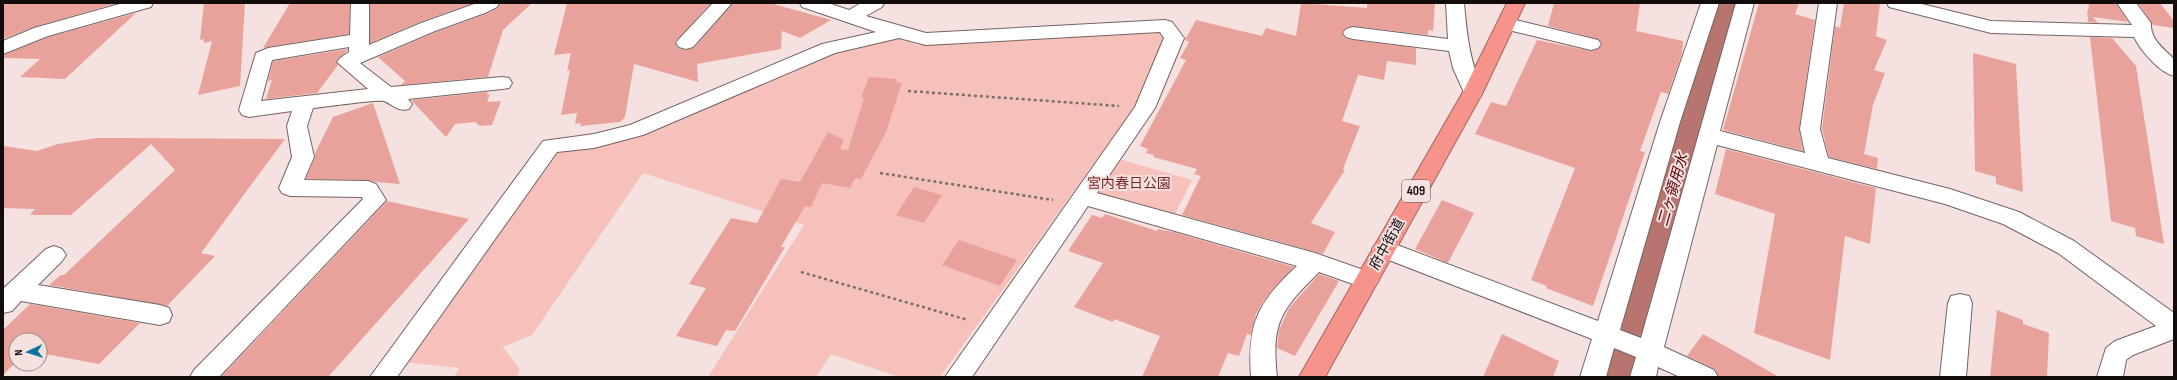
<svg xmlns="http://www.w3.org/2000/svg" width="2177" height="380" font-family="'Sofia Sans Condensed','Noto Sans JP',sans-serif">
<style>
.green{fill:#f6c1bb}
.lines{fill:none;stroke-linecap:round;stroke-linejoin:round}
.river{fill:#b8756f;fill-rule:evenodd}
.building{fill:#e9a29b}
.minor-casing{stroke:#736462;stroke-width:2}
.highway-casing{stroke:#a6645f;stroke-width:2}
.path{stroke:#7b6f6e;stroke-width:2.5;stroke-dasharray:3 3;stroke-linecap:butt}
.minor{fill:#fff;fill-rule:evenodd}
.highway{fill:#f6948c;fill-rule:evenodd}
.labels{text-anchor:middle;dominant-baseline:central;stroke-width:4;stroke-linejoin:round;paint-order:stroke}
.shield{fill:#f5e2e0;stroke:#564c4b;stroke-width:1}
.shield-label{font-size:13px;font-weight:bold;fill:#120c0b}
.park-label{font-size:14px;fill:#772522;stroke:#f5e2e0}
.street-label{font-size:14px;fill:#120c0b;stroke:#f5e2e0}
.water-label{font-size:15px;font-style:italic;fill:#570107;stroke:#f5e2e0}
</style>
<rect width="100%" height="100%" fill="#f5e2e0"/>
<path class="green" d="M1158,31L1164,40L1138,102L940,377H899L831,354L816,377H708L804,225L643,173L532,335L503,347L520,370L517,377H454L459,368L404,362L556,150L602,145L831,52L898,38L917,45Z
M1119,159L1192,180L1174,216L1094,194Z"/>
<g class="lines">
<path class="river" d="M1709,3H1749L1646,377H1590Z"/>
</g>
<path class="building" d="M3,3H117L34,27L3,39Z
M204,3H245L240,86L198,95L212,41L204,43V39L200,40Z
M290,3H350L349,34L263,48Z
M370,3H473L420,22L370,43Z
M500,3H532L503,30L488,77L401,85L405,81L378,57L436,32L486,14L498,8Z
M567,3H711L675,42L678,48L686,50L694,48L733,3H770L831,20L800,38L782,31L781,49L697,64L698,82L634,64L625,117L620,122L580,126L581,123L575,124L577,113L561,115L570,70L567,71L571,53L554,55Z
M1301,3L1367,8V3H1435L1433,31L1428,30V35L1353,26L1346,28L1342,32L1345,38L1353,40L1416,48V65L1387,61L1384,80L1358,75L1342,121L1360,126L1343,169L1345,170L1311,223L1335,232L1323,254L1182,215L1201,176L1194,174L1197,169L1153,157L1154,155L1146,153L1148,149L1140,146L1186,60L1180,58L1189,42L1185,40L1196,20L1262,36L1266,28L1296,36Z
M1554,3H1640L1636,31L1683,41L1682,54L1668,94L1661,92L1640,151L1645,152L1593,306L1546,288L1547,286L1531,280L1575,168L1475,134L1491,102L1506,106L1537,40L1591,51L1598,49L1602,45L1598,39L1548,26Z
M1759,3H1799L1795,14L1815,20L1799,129L1803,151L1723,130Z
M1844,3H1880L1876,36L1887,40L1874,70L1885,73L1873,105L1864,154L1878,158L1877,169L1829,157L1822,129L1835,26L1840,28Z
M2089,3H2116L2128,22L2093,17L2098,23L2088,22L2087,10L2088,12Z
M2138,3H2160L2174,21V28L2153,25Z
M136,13L65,79L20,77L40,59L3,58V55L48,37Z
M2090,37L2112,38L2136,66L2164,244L2136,236L2135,228L2111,221Z
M348,49L347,51L336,61L338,65L317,93L266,99L272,80L268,81L273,61Z
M1973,53L2016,64L2023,192L1996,184V177L1975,171Z
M869,77L897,79L896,82L902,83L886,132L861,179L855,178L850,188L822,183L811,207L805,206L781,247H785L735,331L726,330L717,346L676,336L706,288L689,284L731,218L757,223L781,179L800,182L828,132L844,140L840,149L848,150L864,98H861Z
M488,92L487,95L490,94L487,102L501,101L492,125L480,126L475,122L455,124L446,137L411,100Z
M373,103L400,184L376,182L368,180L306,179L315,158V153L333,117Z
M96,138H127L285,139L201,253L215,256L167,306L49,285L61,275H64L175,170L151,144L71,215H30L35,209L3,208V146L37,151L58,144Z
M1726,149L1876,188L1870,244L1845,236L1830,360L1754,333L1775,214L1715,194Z
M914,187L942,195L924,223L896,215Z
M1442,200L1474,213L1448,263L1415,249Z
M387,201L469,219L328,377H221Z
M1105,214L1157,231L1158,229L1173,232L1294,267L1263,302L1256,314L1251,335L1247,334L1239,356L1228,353L1218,377H1142L1160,336L1114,319L1113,322L1074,307L1103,263L1068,251L1092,215L1102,218Z
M959,240L1017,260L1000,286L942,265Z
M1319,274L1339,281L1295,356L1277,348L1279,330L1289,308Z
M30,304L140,323L99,364L40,353V340H16V362L3,375V330Z
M1997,310L2023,320V324L2049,333L2047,377H1990Z
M1502,334L1559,361L1553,377H1483Z
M1703,334L1727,347L1779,377H1719L1715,369L1687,356Z"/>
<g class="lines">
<defs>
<path id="minor" d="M123,3H153L151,7L48,36L3,54V41L34,28Z
M351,3H369V45L421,23L477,3H499L497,7L485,13L435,31L360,63L391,87L502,77L509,78L512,83L509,88L502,89L408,99L412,104L409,109C397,112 394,105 384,101C378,99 324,107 313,108L307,126L314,157L304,180L368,181L376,184L386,200L219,377H190L194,370L363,199L362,197L290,196L282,193L279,188L292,157L287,126L292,111L249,117L242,115L239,110L256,53L268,48L350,35ZM349,47V52L340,58L337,62L368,89L261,101L272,60Z
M713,3H732L693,47L686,49L679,47L676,43L679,39Z
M800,3H828L849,10L861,3H884L882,7L866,16L926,33L1165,20L1172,22L1184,38L1155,108L1097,193L1315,253L1375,274L1379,280L1375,286L1367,289L1319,272C1281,310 1271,322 1277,377H1251C1247,323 1258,302 1297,266L1088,206L972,377H945L1135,107L1164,38L1160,32L926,45L899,38L835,53L643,135L594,148L557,152L397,377H370L543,141L594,134L630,125L822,44L876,32L802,7Z
M1446,3H1464C1467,37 1470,61 1483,92L1480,97L1473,99L1466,97L1453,68L1449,51L1353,39L1346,37L1343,33L1346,29L1353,27L1448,39Z
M1701,3H1719L1680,122L1620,330L1641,338L1736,3H1754L1720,131L1805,153L1800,129L1819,3H1837L1820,129L1828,158L1950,189L2019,212L2074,241L2174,313V339L2133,355L2126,360L2123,377H2097L2106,348L2115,341L2156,326L2058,253L2003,224L1945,204L1717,145L1664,347L1714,370L1718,377H1680L1658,367L1656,377H1630L1636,357L1614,348L1606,377H1580L1592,339L1376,255L1372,249L1376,243L1384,240L1598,321L1660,122Z
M1887,3H1918L1991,21L2132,25L2117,3H2136L2151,23C2150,39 2163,48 2174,59V76C2159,72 2141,51 2134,37L1991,33L1889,7Z
M1507,18L1598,40L1601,44L1598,48L1591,50L1500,28L1498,24L1500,20Z
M54,246L62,249L66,255L62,261L38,285L160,305L169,308L172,315L169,322L160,325L21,301L12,311L3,313V289L46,249Z
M1960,294L1969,296L1972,303L1966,377H1940L1948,303L1951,296Z"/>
<path id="highway" d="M1507,3H1525L1483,92L1325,377H1299L1463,92Z"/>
</defs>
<use href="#minor" class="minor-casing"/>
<use href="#highway" class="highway-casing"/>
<path class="path" d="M908,91L1119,106
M880,173L1053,200
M801,272L968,320"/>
<use href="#minor" class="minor"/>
<use href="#highway" class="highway"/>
</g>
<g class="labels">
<rect class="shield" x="1402" y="180" width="28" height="22" rx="3"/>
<g class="shield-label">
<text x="1416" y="191">409</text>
</g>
<g class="park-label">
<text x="1129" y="183">宮内春日公園</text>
</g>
<g class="street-label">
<text transform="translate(1387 244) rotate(-61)">府中街道</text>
</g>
<g class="water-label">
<text transform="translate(1673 190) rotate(-74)">二ヶ領用水</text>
</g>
</g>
<rect width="2177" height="380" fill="none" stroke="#120c0b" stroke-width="8"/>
<g transform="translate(28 352) rotate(266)"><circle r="19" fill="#f5e2e0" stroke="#9a8c8b"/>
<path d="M0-3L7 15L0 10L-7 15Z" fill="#1073a0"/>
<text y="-6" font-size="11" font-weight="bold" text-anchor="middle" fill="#120c0b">N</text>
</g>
</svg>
